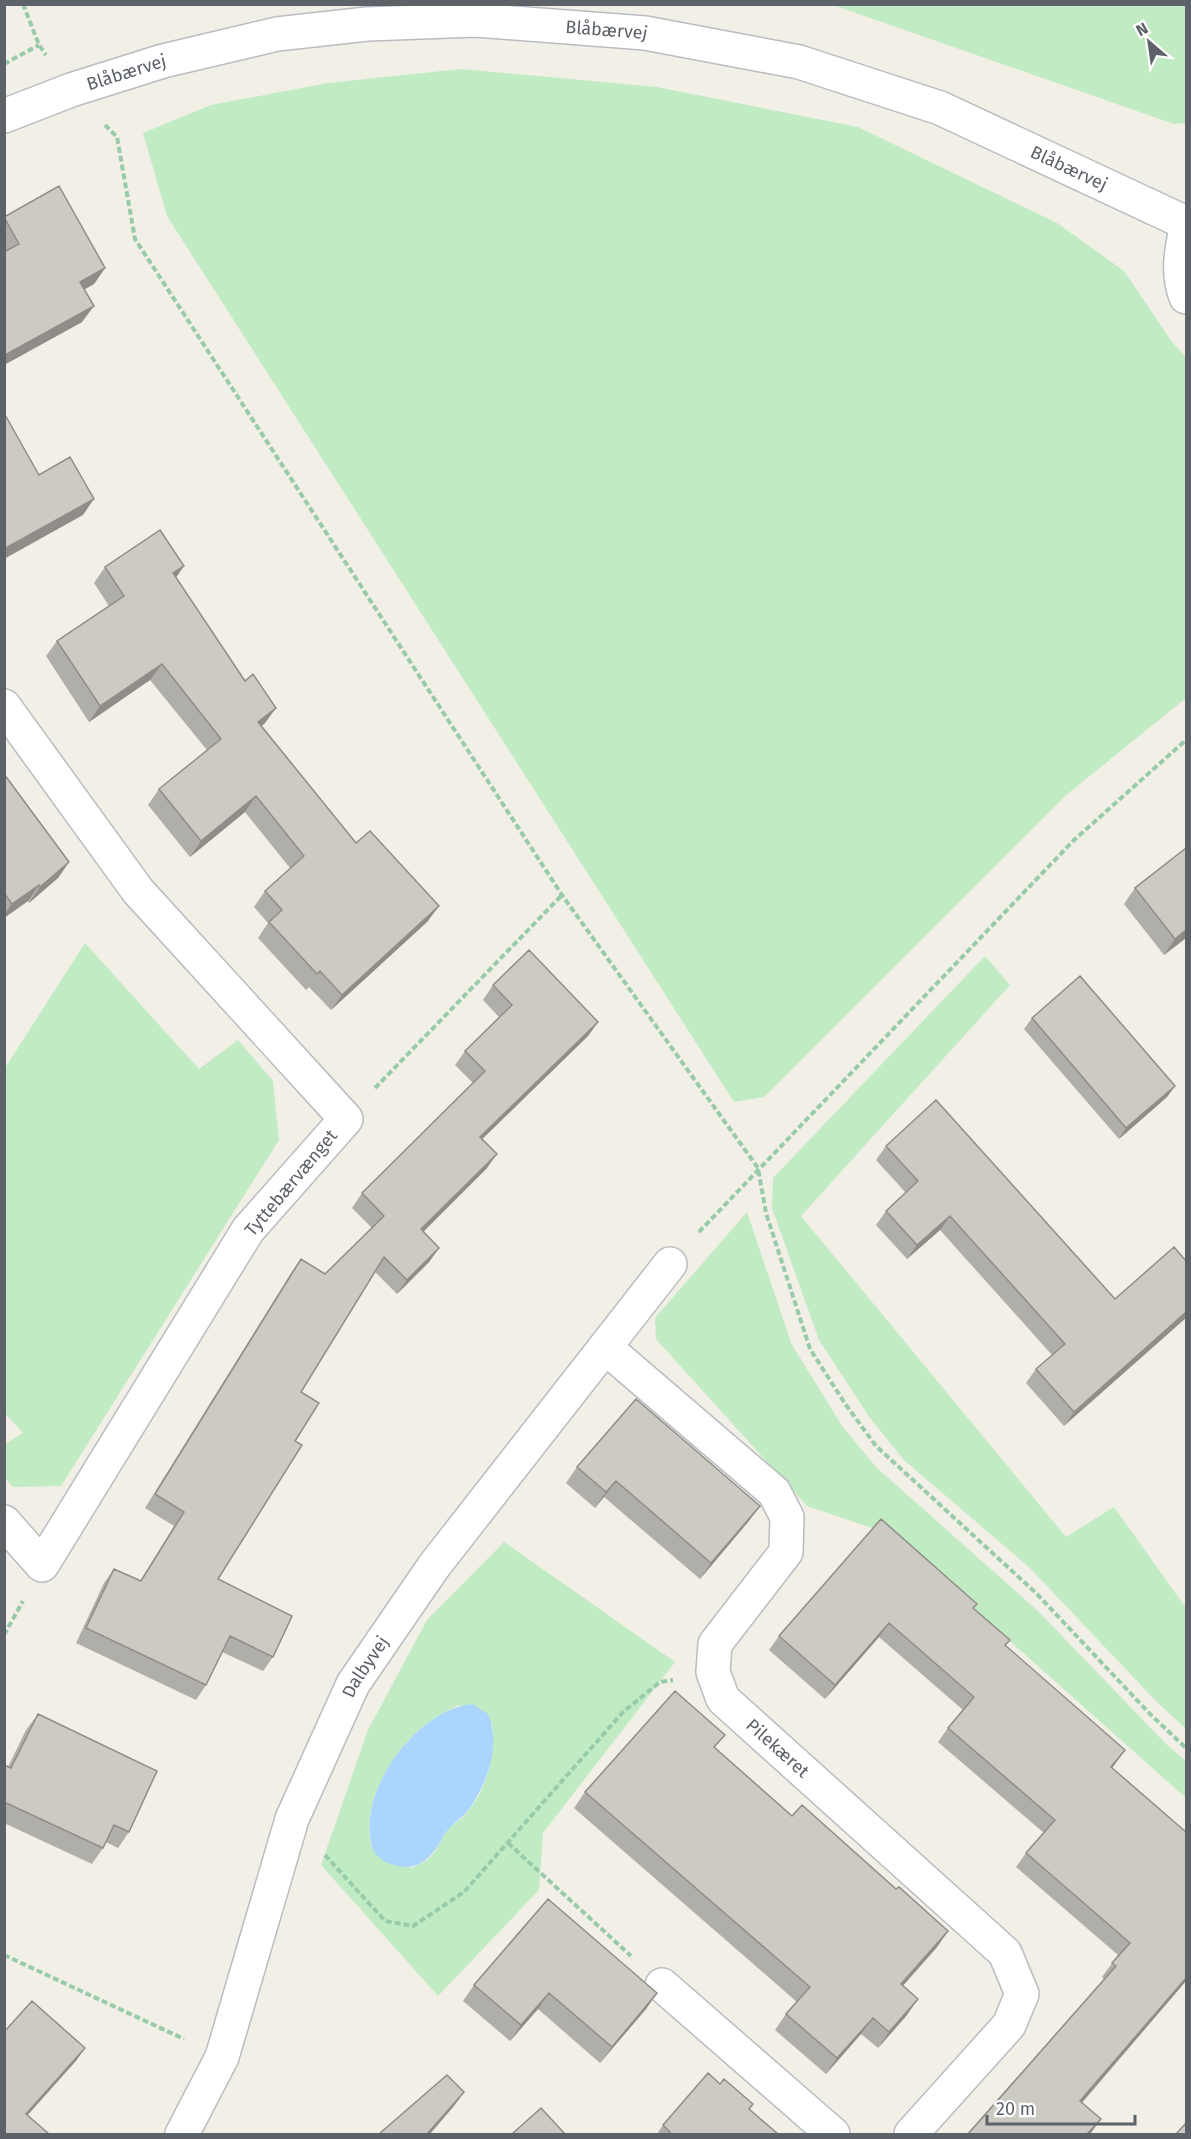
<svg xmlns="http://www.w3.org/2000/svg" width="1191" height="2139" font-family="'Fira Sans',sans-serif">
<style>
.green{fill:#c1ebc3;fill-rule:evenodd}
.water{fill:#a9d5ff}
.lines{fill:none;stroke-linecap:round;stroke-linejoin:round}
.street-casing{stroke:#b9bcc1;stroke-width:36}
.path{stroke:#97cba9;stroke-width:4;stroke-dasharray:6 3;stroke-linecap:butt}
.street{stroke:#fff;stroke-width:33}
.wall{fill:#b0aea8}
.shaded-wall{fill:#908d88}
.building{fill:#cdcac3;stroke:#908d88;stroke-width:1.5}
.labels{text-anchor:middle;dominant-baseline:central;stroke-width:4.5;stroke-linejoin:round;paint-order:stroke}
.street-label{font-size:18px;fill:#5d6268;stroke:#fff}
</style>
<rect width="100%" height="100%" fill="#f1efe6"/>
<path class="green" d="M833,5H1186V123L1174,124Z
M461,69L657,87L858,127L1057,223L1124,271L1172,342L1186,357V698L1065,796L764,1097L734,1102L167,216L143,133L211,105L328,83Z
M85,943L199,1069L238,1040L273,1081L279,1140L61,1486L13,1487L5,1478V1444L23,1433L4,1412L5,1068Z
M985,956L1010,985L801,1216L1066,1537L1114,1507L1186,1608V1729L1155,1700L1030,1568L904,1460L870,1418L819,1340L772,1208L773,1178Z
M747,1212L791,1343L842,1426L876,1467L1039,1612L1166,1744L1186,1761V1798L890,1534L807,1506L656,1339L655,1318Z
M504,1542L675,1662L543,1833L539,1890L438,1996L321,1865L368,1730L427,1620ZM459,1705L492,1724C496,1755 487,1790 465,1815C460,1821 449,1826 445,1834C432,1854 436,1858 411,1868L373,1850C359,1818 384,1766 406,1743C421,1726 439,1715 459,1705Z"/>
<path class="water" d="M472,1704L488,1714C501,1745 488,1781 470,1808C463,1818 450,1825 444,1835C432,1858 417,1875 388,1863C380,1860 372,1852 371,1843C359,1788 417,1710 472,1704Z"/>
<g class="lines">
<defs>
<g id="street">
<path id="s1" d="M4,116L71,90L163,61L277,34L367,24L476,20L645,33L799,62L940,108L1186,223"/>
<path d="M1186,229C1181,252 1177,274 1186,297"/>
<path d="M4,706L138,891L346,1119L248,1230L42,1565L4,1522"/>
<path id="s2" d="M606,1348L774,1492L787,1517L786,1552L715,1644L713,1672L723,1699L1005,1953L1022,1994L1009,2025L911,2134"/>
<path d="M662,1985L833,2134"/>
<path id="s3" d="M182,2134L222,2057L292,1819L353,1684L434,1566L670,1264"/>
</g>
</defs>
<use href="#street" class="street-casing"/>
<path class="path" d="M23,4L39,45L46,55
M4,64L39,45
M105,125L117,137L135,239L562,895L758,1168L766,1213L810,1349L846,1405L876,1446L1036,1593L1151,1715L1186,1748
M375,1088L562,895
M699,1232L1074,840L1186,740
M4,1635L23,1601
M508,1843L631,1956
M325,1855L385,1921L413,1926L464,1892L623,1712L660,1682L673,1680
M4,1955L184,2039"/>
<use href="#street" class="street"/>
</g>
<path class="wall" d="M4,217L105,268L94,284L85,289L82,322L4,365Z
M105,567L176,578L265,723L262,726L356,843L439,906L427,922L331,1010L309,987L306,990L258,938L268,923L254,907L265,891L290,868L245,812L190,857L148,805L159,789L207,750L150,680L89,722L46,656L57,641L109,606L94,583Z
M4,774L69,862L58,878L29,903L28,901L4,918Z
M1186,848V938L1164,955L1124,904L1135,888Z
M493,985L598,1022L588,1036L482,1139L487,1168L423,1232L439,1248L429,1262L397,1294L375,1272L301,1392L295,1441L218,1579L273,1657L263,1671L222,1652L206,1685L196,1700L76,1643L104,1583L114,1569L140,1581L174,1526L145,1508L291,1273L301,1259L325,1274L372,1228L352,1208L362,1193L473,1083L455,1065L465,1051L499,1017L483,1000Z
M1032,1018L1175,1086L1167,1097L1119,1139L1024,1029Z
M886,1146L1115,1299L1186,1261L1064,1426L1026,1383L1036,1369L1052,1355L940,1230L907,1259L876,1225L886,1211L906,1193L876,1160Z
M577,1467L760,1506L748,1522L700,1579L604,1497L595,1508L566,1483Z
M973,1608L1005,1646L1125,1750L1112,1768L1186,1981L1082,2103L1090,2134H967L1104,1979L1102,1977L1118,1955L1016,1867L1026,1853L1044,1833L938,1742L948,1728L963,1710L879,1637L825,1699L769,1650L779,1636Z
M38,1714L129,1832L118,1848L106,1842L103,1848L92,1864L4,1823V1765L8,1767L26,1730Z
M715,1749L792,1816L896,1889L948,1931L937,1947L903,1986L907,2015L878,2048L861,2034L826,2074L775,2030L786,2014L797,2002L574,1808L585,1792Z
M474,1985L657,1993L646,2009L600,2063L538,2009L510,2041L463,2001Z
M720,2084L753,2104L749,2109L778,2134H657L663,2125Z"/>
<path class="shaded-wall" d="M105,268L94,284L69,298L80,282Z
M94,306L82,322L4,365V356L5,355Z
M94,499L83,515L4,559V549Z
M184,566L173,582V573Z
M162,664L150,680L89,722L100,706Z
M276,708L265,723L247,738L258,722Z
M256,796L245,812L190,857L201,841Z
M69,862L58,878L29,903L40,887Z
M39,885L28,901L4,918V915L12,904Z
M439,906L427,922L331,1010L342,995Z
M1186,930V938L1164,955L1175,939Z
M598,1022L588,1036L470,1151L480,1137Z
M1175,1086L1167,1097L1119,1139L1126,1128Z
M497,1154L487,1168L411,1244L421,1229Z
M950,1216L940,1230L907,1259L917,1245Z
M439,1248L429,1262L397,1294L407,1280Z
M1186,1312V1318L1064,1426L1074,1412Z
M616,1481L604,1497L595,1508L606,1492Z
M760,1506L748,1522L700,1579L711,1563Z
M889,1623L879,1637L825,1699L835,1685Z
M1125,1750L1115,1764L1101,1781L1111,1767Z
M948,1931L937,1947L890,2000L901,1984Z
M1186,1978V1981L1070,2116L1080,2101Z
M549,1993L538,2009L510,2041L521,2025Z
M657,1993L646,2009L600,2063L612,2047Z
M918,1999L907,2015L878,2048L889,2032Z
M873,2018L861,2034L826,2074L837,2058Z
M85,2048L76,2061L17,2127L26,2114Z
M464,2092L454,2106L430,2134H427Z
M1101,2119L1091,2133L1090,2134H1087Z"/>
<path class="building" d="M59,186L105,268L80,282L94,306L5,355L4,353V252L19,244L4,217Z
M4,413L39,475L70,457L94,499L4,549Z
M160,530L184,566L173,573L245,681L253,674L276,708L258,722L356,843L370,831L439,906L342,995L320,971L317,974L269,922L282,910L265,891L304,856L256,796L201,841L159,789L221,739L162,664L100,706L57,641L124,596L105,567Z
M4,774L69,862L40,887L39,885L12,904L4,893Z
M1186,848V930L1175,939L1135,888Z
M529,950L598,1022L480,1137L497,1154L421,1229L439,1248L407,1280L384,1257L301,1392L319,1403L295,1441L302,1445L218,1579L292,1616L273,1657L230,1636L206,1685L86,1628L114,1569L141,1581L184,1512L155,1494L301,1259L325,1274L384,1216L362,1193L485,1071L465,1051L512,1005L493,985Z
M1080,976L1175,1086L1126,1128L1032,1018Z
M936,1100L1115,1299L1174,1247L1186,1261V1312L1074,1412L1036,1369L1065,1344L950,1216L917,1245L886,1211L918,1181L886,1146Z
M636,1399L760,1506L711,1563L616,1481L606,1492L577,1467Z
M881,1519L977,1604L973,1608L1010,1640L1005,1645L1125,1750L1111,1767L1186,1832V1978L1080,2101L1101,2119L1087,2134H968L1116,1966L1112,1963L1130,1943L1026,1853L1055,1820L948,1728L974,1697L889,1623L835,1685L779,1636Z
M675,1691L725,1735L714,1747L792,1816L802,1805L896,1889L899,1887L948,1931L901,1984L918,1999L889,2032L873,2018L837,2058L786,2014L810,1987L585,1792Z
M38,1714L157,1771L129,1832L114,1825L103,1848L4,1802V1765L11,1768Z
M548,1899L657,1993L612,2047L549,1993L521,2025L474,1985Z
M32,2001L85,2048L26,2114L49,2134H4V2032Z
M708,2073L720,2084L724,2079L753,2104L749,2109L778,2134H668L670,2132L663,2125Z
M447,2075L464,2092L427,2134H379Z
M541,2108L565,2134H512Z
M1186,2123V2134H1176Z"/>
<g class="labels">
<g class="street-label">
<text stroke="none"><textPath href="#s1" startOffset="616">Blåbærvej</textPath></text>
<text stroke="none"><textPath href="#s1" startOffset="130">Blåbærvej</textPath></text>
<text stroke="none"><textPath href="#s1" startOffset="1102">Blåbærvej</textPath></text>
<text transform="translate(291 1183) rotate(-50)">Tyttebærvænget</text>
<text stroke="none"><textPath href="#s3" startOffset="504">Dalbyvej</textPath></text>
<text stroke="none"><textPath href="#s2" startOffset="531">Pilekæret</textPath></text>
</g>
</g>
<rect width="1191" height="2139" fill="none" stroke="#5d6268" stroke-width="12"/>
<g transform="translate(1149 42) rotate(331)" stroke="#ffffff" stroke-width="4.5" paint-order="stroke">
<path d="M0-4.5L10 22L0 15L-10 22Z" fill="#5d6268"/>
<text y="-9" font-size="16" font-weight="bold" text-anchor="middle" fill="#5d6268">N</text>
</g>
<path d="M987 2115v9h148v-9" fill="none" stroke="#5d6268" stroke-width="3"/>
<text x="996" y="2115" font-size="18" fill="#5d6268" stroke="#ffffff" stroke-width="4.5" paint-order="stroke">20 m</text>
</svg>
